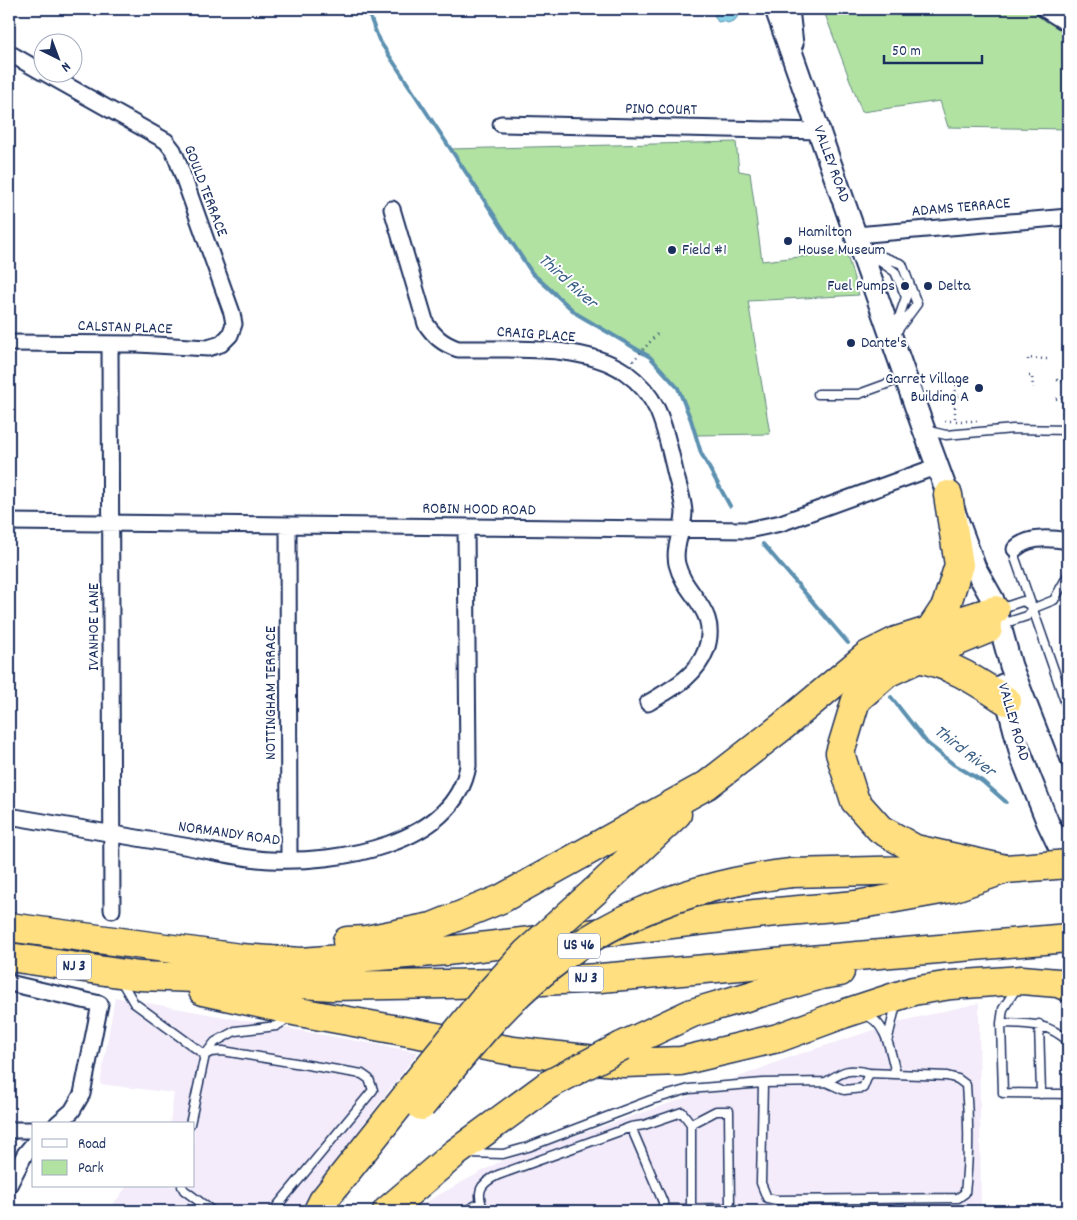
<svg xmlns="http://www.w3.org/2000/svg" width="1077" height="1220" font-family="Dekko,sans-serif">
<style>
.built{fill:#f4ecfa}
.green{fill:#b1e2a2;stroke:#668880}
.water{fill:#86d1e7;stroke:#5b90b0}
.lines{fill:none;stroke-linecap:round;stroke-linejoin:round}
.stream{stroke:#5b90b0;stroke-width:4}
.lane-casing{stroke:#1b2f5e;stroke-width:11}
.street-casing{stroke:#1b2f5e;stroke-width:19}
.secondary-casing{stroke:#1b2f5e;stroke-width:25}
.highway-casing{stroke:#1b2f5e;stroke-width:31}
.path{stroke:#1b2f5e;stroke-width:2.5;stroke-dasharray:1 4;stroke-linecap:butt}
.lane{stroke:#fff;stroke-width:8}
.street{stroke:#fff;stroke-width:15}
.secondary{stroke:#fff;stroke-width:21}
.highway{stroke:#ffdf80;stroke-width:28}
.highway-bridge-casing{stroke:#1b2f5e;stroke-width:31;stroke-linecap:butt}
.highway-bridge{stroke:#ffdf80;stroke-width:28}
.poi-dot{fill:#1b2f5e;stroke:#fff;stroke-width:2}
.labels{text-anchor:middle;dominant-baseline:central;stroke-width:4;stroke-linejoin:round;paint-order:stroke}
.shield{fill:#fff;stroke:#5f6d8e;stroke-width:1}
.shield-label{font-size:15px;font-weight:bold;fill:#1b2f5e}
.street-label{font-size:16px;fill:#1b2f5e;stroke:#fff}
.poi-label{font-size:16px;fill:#1b2f5e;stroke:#fff;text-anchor:start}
.water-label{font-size:18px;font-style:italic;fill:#3b6087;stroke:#fff}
</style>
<rect width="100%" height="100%" fill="#fff"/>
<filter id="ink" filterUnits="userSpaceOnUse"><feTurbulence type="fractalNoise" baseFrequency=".02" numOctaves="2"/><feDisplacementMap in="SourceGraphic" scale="10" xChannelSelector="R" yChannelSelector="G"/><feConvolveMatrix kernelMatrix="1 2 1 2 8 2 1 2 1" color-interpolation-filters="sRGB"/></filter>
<g filter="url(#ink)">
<path class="built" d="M115,997L418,1052L298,1211H108L127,1186H194V1124H170L174,1093L100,1084Z
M979,1003L981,1211H409L499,1162L679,1100L793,1056L902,1021Z"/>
<path class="green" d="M823,9H1068V129L948,127L940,101L862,112Z
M736,142L739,171L750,173L762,261L846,252L859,295L748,301L770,434L696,435L678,388L650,357L577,314L532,273L450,149Z"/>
<path class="water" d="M718,10L726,13L736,11L738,16L735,20L728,23L723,21L718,22L714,15Z"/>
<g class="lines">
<path class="stream" d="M367,9L379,40L532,273L577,314L650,357L678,388L691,420L701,453L730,506
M763,544L848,643
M891,697L927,743L953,764L982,781L1006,802"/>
<defs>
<path id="lane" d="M865,250L902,264L917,304L894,335
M871,255L895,272L906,297L895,329
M818,394H859L903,378
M929,431L946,435L1013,429L1068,430
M1015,549V558L1068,710
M999,609L1023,601L1034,608
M1002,624L1027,616L1034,608L1054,600L1068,575
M120,979L134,1003L205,1055L215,1042L235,1031L276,1026L291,1017
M864,1015C887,1020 891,1055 896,1074
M1001,1023L1003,1009L1017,987
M1039,1024L1041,1094
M888,1038L896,1004
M1068,1041C1047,1022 1029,1024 1001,1023L1003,1093L1068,1094
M826,1082C844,1071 847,1068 869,1073L947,1076L958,1079L966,1085C969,1120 969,1158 965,1193L958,1198L777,1200L767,1198L761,1183L763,1083L826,1082L844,1090L863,1088L869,1073
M190,1124L205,1055L211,1052L223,1051L362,1074L369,1079L373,1090L273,1211
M691,1124V1209
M631,1127L663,1202V1209L659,1211
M468,1153L503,1154L528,1147L651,1100L689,1089L763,1083
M182,1186L184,1190L212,1211
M465,1211L480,1203
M484,1211C476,1192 479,1184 498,1175L631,1127L644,1125L682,1112L691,1124L716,1111H729L730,1208L663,1209"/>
<path id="street" d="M791,9L795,44
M1044,9L1068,24
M9,53L42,72
M501,124L819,131
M392,209L426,324C435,337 443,344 458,349C508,350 583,343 625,372C661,398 664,427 674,467C677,482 683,497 684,512C684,529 673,546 677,564C685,597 720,609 706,650C696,677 671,689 648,703
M856,235L1068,217
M9,343L138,344L208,348L221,344L230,335L234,324L232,313L178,162L173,150L166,141L43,72
M110,344L112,910
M9,522L748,530L781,523L938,466
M288,526L289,860
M1015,549C1028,536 1052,538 1068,541
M9,816C67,826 125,836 184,846C212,851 241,859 270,860C336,863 454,846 468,766L466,527
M9,983L100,1004L82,1094L72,1111L57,1124
M9,1130H34
M9,1185L25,1154L34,1143"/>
<path id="secondary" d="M776,9L924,430L975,568L993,600L1011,666L1068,812
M1003,685L1022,758L1048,823L1068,865"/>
<path id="highway" d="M988,629L939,649L887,673L856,700L840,753L855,801L880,829L915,849L1005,869
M930,630L946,606L959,565L948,495
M919,658C955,666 976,681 1007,701
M791,873L957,869
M595,891L677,814
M9,927L240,958L301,962L446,951L755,914L856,905L952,888L1006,869
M347,941L366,940L432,927L501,899L707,785L783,726L868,655L896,641L995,610
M9,957L139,976L226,979L332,986L503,983L600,978L1068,938
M203,991L299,1012L513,1051L624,1063L681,1061L778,1038L843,1014L913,991L951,985L1022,980L1058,983L1068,987
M622,1046L692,1013L821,975L840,972
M318,1211L323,1201L408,1094
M387,1211L454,1154L548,1085"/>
</defs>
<use href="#lane" class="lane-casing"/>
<use href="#street" class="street-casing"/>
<use href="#secondary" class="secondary-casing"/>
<use href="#highway" class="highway-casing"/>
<path class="path" d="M1028,360V358L1047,359
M633,361L657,334
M1029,376H1032L1033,388
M1057,380L1062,381L1068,391
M955,396L957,379L969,378
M969,396H955V421H980
M1056,399L1065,397L1067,390
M945,421H955"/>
<use href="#lane" class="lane"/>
<use href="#street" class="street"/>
<use href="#secondary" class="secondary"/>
<use href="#highway" class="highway"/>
<defs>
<path id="highway-bridge" d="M1006,869L1068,864
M548,1085L622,1046
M411,1089L482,1001L526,953L595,891
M421,1106C449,1072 476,1036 507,1005C584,926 683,885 791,873"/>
</defs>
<use href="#highway-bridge" class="highway-bridge-casing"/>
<use href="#highway-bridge" class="highway-bridge"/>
</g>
</g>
<g class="poi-dot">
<circle cx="788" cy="241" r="5"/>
<circle cx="672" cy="250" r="5"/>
<circle cx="905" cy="286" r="5"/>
<circle cx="928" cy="286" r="5"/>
<circle cx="851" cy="343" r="5"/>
<circle cx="979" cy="388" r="5"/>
</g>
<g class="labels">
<g class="shield">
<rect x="558" y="933.5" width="42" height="25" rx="4"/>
<rect x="56.5" y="954.5" width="35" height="25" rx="4"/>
<rect x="568.5" y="966.5" width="35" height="25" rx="4"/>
</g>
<g class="shield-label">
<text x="579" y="946">US 46</text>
<text x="74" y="967">NJ 3</text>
<text x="586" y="979">NJ 3</text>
</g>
<g class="street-label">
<text transform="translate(661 110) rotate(1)">PINO COURT</text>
<text transform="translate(831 164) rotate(70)">VALLEY ROAD</text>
<text transform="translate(205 191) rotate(69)">GOULD TERRACE</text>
<text transform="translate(961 208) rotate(-5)">ADAMS TERRACE</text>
<text transform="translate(125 328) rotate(2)">CALSTAN PLACE</text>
<text transform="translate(536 335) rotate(4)">CRAIG PLACE</text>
<text transform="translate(479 510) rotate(1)">ROBIN HOOD ROAD</text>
<text transform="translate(94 627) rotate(-90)">IVANHOE LANE</text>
<text transform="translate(271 693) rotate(-90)">NOTTINGHAM TERRACE</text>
<text transform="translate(1013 722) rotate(74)">VALLEY ROAD</text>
<text transform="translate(229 834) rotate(8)">NORMANDY ROAD</text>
</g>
<g class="poi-label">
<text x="798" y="232">Hamilton<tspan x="798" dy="18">House Museum</tspan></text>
<text x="682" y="250">Field #1</text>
<text x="895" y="286" text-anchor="end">Fuel Pumps</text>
<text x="938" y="286">Delta</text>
<text x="861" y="343">Dante's</text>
<text x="969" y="379" text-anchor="end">Garret Village<tspan x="969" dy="18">Building A</tspan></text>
</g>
<g class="water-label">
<text transform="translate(567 282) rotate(42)">Third River</text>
<text transform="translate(964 752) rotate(38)">Third River</text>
</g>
</g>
<rect width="1077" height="1220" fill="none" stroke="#fff" stroke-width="30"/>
<rect x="15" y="15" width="1047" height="1190" fill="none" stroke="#1b2f5e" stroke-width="2" filter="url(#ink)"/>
<rect x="32" y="1122" width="162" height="65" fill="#ffffff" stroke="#a4acbf"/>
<rect x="42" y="1139" width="25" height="8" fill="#ffffff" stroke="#a4acbf"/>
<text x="78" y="1148" font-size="15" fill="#1b2f5e">Road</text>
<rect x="42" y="1160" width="25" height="15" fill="#b1e2a2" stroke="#a4acbf"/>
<text x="78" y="1172" font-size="15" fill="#1b2f5e">Park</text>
<g transform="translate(58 58) rotate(138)"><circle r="24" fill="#ffffff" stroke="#a4acbf"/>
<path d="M0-4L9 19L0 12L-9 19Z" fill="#1b2f5e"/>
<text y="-8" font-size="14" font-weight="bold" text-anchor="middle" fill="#1b2f5e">N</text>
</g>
<path d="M884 55v8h98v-8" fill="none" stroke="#1b2f5e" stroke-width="2.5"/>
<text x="892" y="55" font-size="15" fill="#1b2f5e" stroke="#ffffff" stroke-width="4" paint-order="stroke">50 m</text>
</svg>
